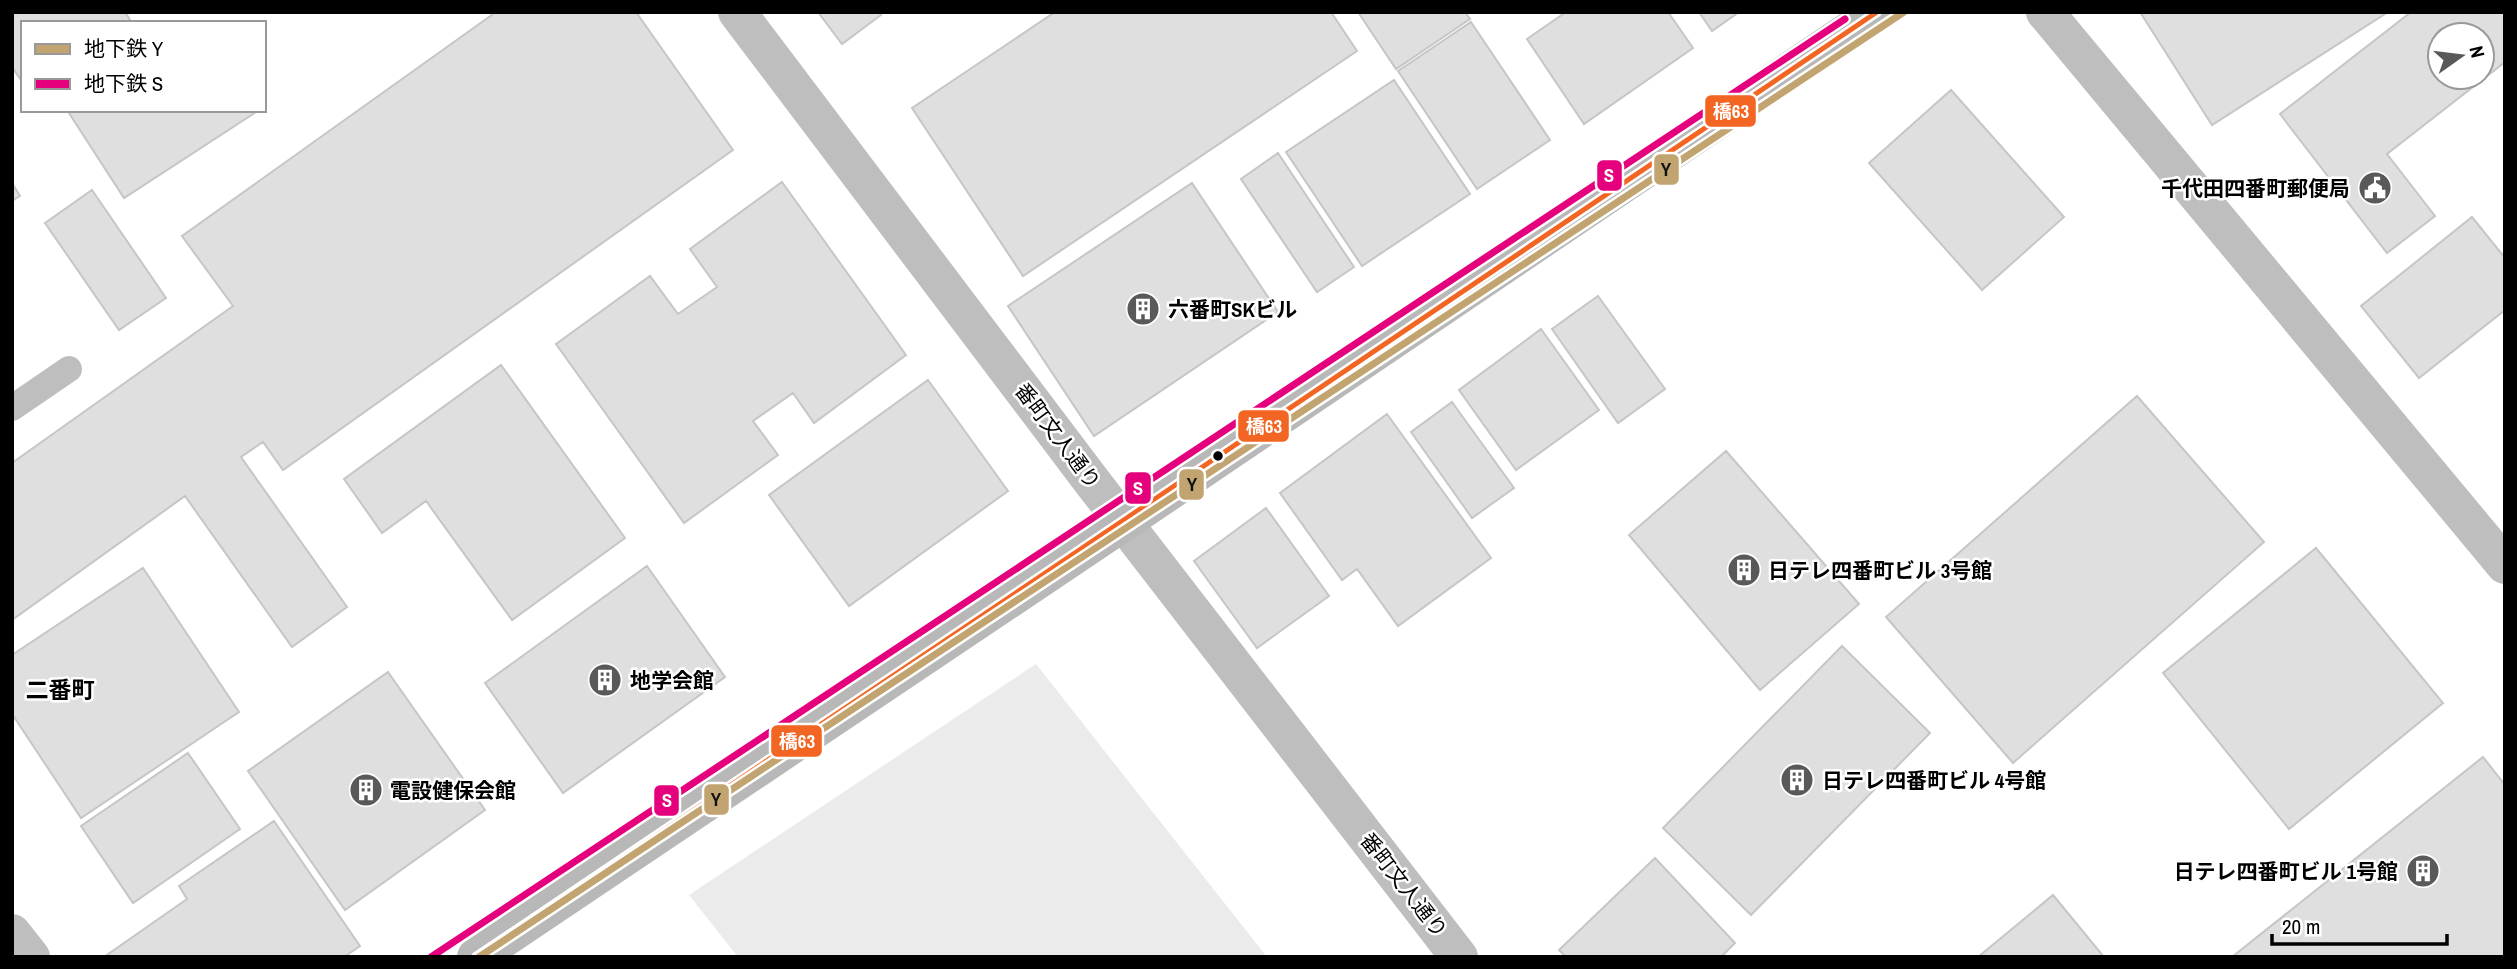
<svg xmlns="http://www.w3.org/2000/svg" width="2517" height="969" font-family="'Archivo Narrow','Noto Sans JP',sans-serif">
<style>
.green{fill:#ebebeb}
.building{fill:#dfdfdf;stroke:#c6c6c6;stroke-width:2;fill-rule:evenodd}
.lines{fill:none;stroke-linecap:round;stroke-linejoin:round}
.lane{stroke:#bebebe;stroke-width:26}
.street{stroke:#bebebe;stroke-width:38}
.secondary{stroke:#b8b8b8;stroke-width:38}
.bus-1-casing{stroke:#fff;stroke-width:10}
.bus-1{stroke:#f26522;stroke-width:5}
.metro-1-casing{stroke:#fff;stroke-width:12}
.metro-2-casing{stroke:#fff;stroke-width:12}
.metro-1{stroke:#c1a470;stroke-width:7}
.metro-2{stroke:#e5007d;stroke-width:7}
.bus-dot{fill:#000;stroke:#fff;stroke-width:2.5}
.labels{text-anchor:middle;dominant-baseline:central;stroke-width:5;stroke-linejoin:round;paint-order:stroke}
.poi-label{font-size:21px;font-weight:bold;fill:#000;stroke:#fff;text-anchor:start}
.street-label{font-size:21px;fill:#000;stroke:#fff}
.neighbourhood-label{font-size:23px;font-weight:bold;fill:#000;stroke:#fff}
.line-badge{stroke:#fff;stroke-width:2.5}
.badge-label{font-size:19px;text-anchor:middle;font-weight:bold;fill:#fff}
.pale-badge-label{font-size:19px;text-anchor:middle;font-weight:bold;fill:#111}
</style>
<rect width="100%" height="100%" fill="#fff"/>
<path class="green" d="M1036,664L1267,957H738L689,895Z"/>
<path class="building" d="M12,12H125L132,23H23V83L12,67Z
M496,12H636L733,150L283,470L263,442L241,457L347,607L292,647L185,496L12,620V463L233,306L182,236Z
M818,12H880L881,15L842,44Z
M1055,12H1331L1357,51L1023,276L912,108Z
M1358,12H1465L1470,19L1396,69Z
M1566,12H1668L1693,48L1584,124L1527,39Z
M1699,12H1739L1712,31Z
M2140,12H2388L2212,125Z
M2411,12H2505V62L2387,154L2435,216L2387,253L2280,114ZM2440,35H2482V77H2440Z
M1471,22L1550,140L1477,189L1398,71Z
M1394,80L1470,194L1362,266L1286,152Z
M1951,90L2064,217L1982,290L1869,163Z
M67,110H255L256,112L124,198Z
M1278,153L1354,267L1317,292L1241,179Z
M782,182L906,355L814,423L793,393L753,421L778,455L684,523L556,344L650,276L678,314L717,287L690,249Z
M12,183L20,196L12,201Z
M1192,183L1278,312L1094,436L1008,306Z
M92,190L166,298L119,330L45,223Z
M2472,217L2505,258V310L2419,378L2361,306Z
M1598,296L1665,389L1618,423L1552,329Z
M1541,329L1599,410L1516,470L1459,390Z
M501,365L625,538L512,620L426,501L382,533L344,479Z
M928,380L1008,491L849,606L769,495Z
M2137,396L2264,542L2013,763L1886,617Z
M1452,402L1514,488L1472,518L1411,432Z
M1387,414L1491,558L1398,626L1357,569L1342,580L1280,493Z
M1726,451L1859,604L1760,690L1629,535Z
M1266,508L1329,596L1257,648L1194,561Z
M2316,548L2443,703L2289,829L2163,673Z
M647,566L725,677L563,793L485,683Z
M143,568L239,712L81,818L12,714V655Z
M1842,646L1930,733L1751,915L1663,828Z
M388,672L485,810L345,910L248,771Z
M188,753L240,829L133,903L81,826Z
M2483,757L2505,785V957H2232Z
M274,821L360,946L344,957H104L187,899L179,886Z
M1655,858L1735,943L1721,957H1566L1559,950Z
M2053,895L2104,957H1978Z"/>
<g class="lines">
<path class="lane" d="M12,408L69,369"/>
<path class="street" d="M737,12L1090,479L1459,957
M2045,12L2505,565
M12,933L31,957"/>
<path class="secondary" d="M476,957L1124,522L1877,12"/>
<defs>
<path id="bus-1" d="M476,957L1877,12"/>
</defs>
<use href="#bus-1" class="bus-1-casing"/>
<use href="#bus-1" class="bus-1"/>
<defs>
<path id="metro-1" d="M479,957L1904,12"/>
<path id="metro-2" d="M431,957L1845,19"/>
</defs>
<use href="#metro-1" class="metro-1-casing"/>
<use href="#metro-2" class="metro-2-casing"/>
<use href="#metro-1" class="metro-1"/>
<use href="#metro-2" class="metro-2"/>
</g>
<defs>
<symbol id="civic-disc" viewBox="-11 -11 22 22"><circle r="9.5" fill="#595959" stroke="#fff"/><path d="M-.6-6.5H3V-4.5H.6V-3L4-1V1h2V6H-6V1h2V-1L-.6-3ZM-1.2 2.5V6h2.4V2.5Z" fill="#fff"/></symbol>
<symbol id="building-disc" viewBox="-11 -11 22 22"><circle r="9.5" fill="#595959" stroke="#fff"/><path d="M-4-6H4V6H1V3H-1V6H-4ZM-2.5-4.3h1.7v1.8h-1.7ZM.8-4.3h1.7v1.8H.8ZM-2.5-1h1.7V.8h-1.7ZM.8-1h1.7V.8H.8Z" fill="#fff"/></symbol>
</defs>
<g fill-rule="evenodd">
<use href="#civic-disc" x="2356" y="169" width="38" height="38"/>
<use href="#building-disc" x="1124" y="290" width="38" height="38"/>
<use href="#building-disc" x="1725" y="551" width="38" height="38"/>
<use href="#building-disc" x="586" y="661" width="38" height="38"/>
<use href="#building-disc" x="1778" y="761" width="38" height="38"/>
<use href="#building-disc" x="347" y="771" width="38" height="38"/>
<use href="#building-disc" x="2404" y="852" width="38" height="38"/>
</g>
<circle class="bus-dot" cx="1218" cy="456" r="6"/>
<g class="labels">
<g class="poi-label">
<text x="2350" y="188" text-anchor="end">千代田四番町郵便局</text>
<text x="1168" y="309">六番町SKビル</text>
<text x="1768" y="570">日テレ四番町ビル 3号館</text>
<text x="630" y="680">地学会館</text>
<text x="1822" y="780">日テレ四番町ビル 4号館</text>
<text x="390" y="790">電設健保会館</text>
<text x="2398" y="871" text-anchor="end">日テレ四番町ビル 1号館</text>
</g>
<g class="street-label">
<text transform="translate(1058 436) rotate(53)">番町文人通り</text>
<text transform="translate(1404 885) rotate(52)">番町文人通り</text>
</g>
<g class="neighbourhood-label">
<text x="60" y="689">二番町</text>
</g>
</g>
<g class="line-badge">
<rect x="1704" y="94" width="53" height="34" rx="7" fill="#f26522"/>
<rect x="1653" y="153" width="27" height="33" rx="7" fill="#c1a470"/>
<rect x="1596" y="159" width="27" height="33" rx="7" fill="#e5007d"/>
<rect x="1237" y="409" width="53" height="34" rx="7" fill="#f26522"/>
<rect x="1178" y="468" width="27" height="33" rx="7" fill="#c1a470"/>
<rect x="1124" y="471" width="28" height="34" rx="7" fill="#e5007d"/>
<rect x="770" y="724" width="53" height="34" rx="7" fill="#f26522"/>
<rect x="703" y="783" width="27" height="33" rx="7" fill="#c1a470"/>
<rect x="653" y="784" width="27" height="33" rx="7" fill="#e5007d"/>
</g>
<g class="badge-label">
<text x="1731" y="118">橋63</text>
<text x="1609" y="182">S</text>
<text x="1264" y="433">橋63</text>
<text x="1138" y="495">S</text>
<text x="797" y="748">橋63</text>
<text x="667" y="807">S</text>
</g>
<g class="pale-badge-label">
<text x="1666" y="176">Y</text>
<text x="1192" y="491">Y</text>
<text x="716" y="806">Y</text>
</g>
<rect width="2517" height="969" fill="none" stroke="#000000" stroke-width="28"/>
<rect x="21" y="21" width="245" height="91" fill="#ffffff" stroke="#999999" stroke-width="2"/>
<rect x="35" y="44" width="35" height="10" fill="#c1a470" stroke="#999999" stroke-width="2"/>
<text x="84" y="56" font-size="21" fill="#000000">地下鉄 Y</text>
<rect x="35" y="79" width="35" height="10" fill="#e5007d" stroke="#999999" stroke-width="2"/>
<text x="84" y="91" font-size="21" fill="#000000">地下鉄 S</text>
<g transform="translate(2461 56) rotate(76)"><circle r="33" fill="#ffffff" stroke="#999999" stroke-width="2"/>
<path d="M0-5L12 26L0 18L-12 26Z" fill="#595959"/>
<text y="-10" font-size="19" font-weight="bold" text-anchor="middle" fill="#000000">N</text>
</g>
<path d="M2272 934v10h175v-10" fill="none" stroke="#000000" stroke-width="3.5"/>
<text x="2282" y="934" font-size="21" fill="#000000" stroke="#ffffff" stroke-width="5" paint-order="stroke">20 m</text>
</svg>
